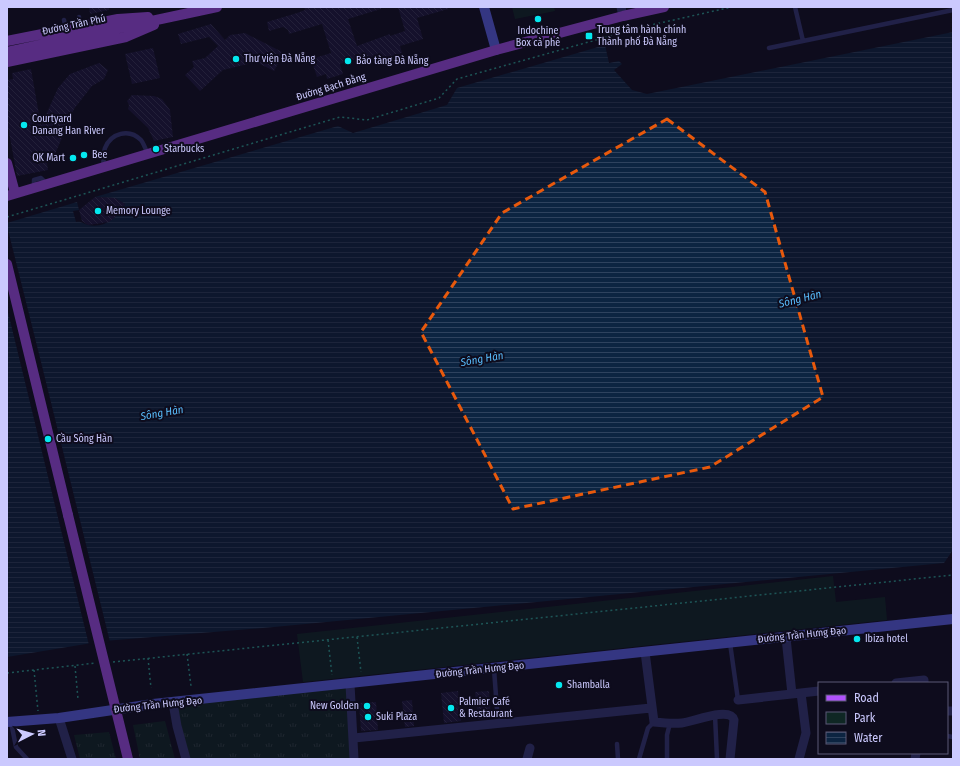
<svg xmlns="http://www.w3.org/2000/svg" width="960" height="766" font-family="'Fira Sans Condensed',sans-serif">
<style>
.grass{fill:url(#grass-tufts)}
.park{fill:#0f2724}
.water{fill:url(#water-rules)}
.pier{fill:#0e0c1d}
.building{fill:url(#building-back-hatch)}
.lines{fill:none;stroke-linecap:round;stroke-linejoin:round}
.path{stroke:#2fac9c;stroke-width:1.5;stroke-dasharray:2 3;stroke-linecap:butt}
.lane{stroke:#383a7c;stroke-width:4.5}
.street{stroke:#383a7c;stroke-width:9}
.secondary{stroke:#6269fc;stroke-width:10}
.primary{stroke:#b052fc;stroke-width:10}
.primary-bridge{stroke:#b052fc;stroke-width:10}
.marked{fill:none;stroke:#e8590c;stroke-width:3;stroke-dasharray:8 5;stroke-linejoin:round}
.poi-dot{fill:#04e8ef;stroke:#0e0c1d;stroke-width:1.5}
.labels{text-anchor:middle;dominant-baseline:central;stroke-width:4;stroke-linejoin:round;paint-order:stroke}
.street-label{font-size:10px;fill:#cbc9fe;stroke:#0e0c1d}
.poi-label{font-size:10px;fill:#cbc9fe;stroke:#0e0c1d;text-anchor:start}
.water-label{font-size:11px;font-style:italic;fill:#59bcfc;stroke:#0e0c1d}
</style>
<defs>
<pattern id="grass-tufts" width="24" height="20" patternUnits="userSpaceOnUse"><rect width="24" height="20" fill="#0f2724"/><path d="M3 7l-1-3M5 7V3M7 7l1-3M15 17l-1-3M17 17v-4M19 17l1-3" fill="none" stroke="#314545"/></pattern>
<pattern id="water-rules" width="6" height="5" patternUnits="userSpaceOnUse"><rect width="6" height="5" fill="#0c2441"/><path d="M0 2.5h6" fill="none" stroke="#2e425e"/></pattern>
<pattern id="building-back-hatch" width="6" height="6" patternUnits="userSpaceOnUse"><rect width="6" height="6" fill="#1d183e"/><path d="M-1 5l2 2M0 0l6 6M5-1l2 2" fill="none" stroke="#3c385b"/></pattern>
</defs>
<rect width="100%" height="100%" fill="#0e0c1d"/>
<path class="grass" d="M350,684L354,759H187L173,703Z
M165,721L175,759H140L133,725Z
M109,732L116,759H80L74,735Z"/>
<path class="park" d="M512,7H554L555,11L515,19Z
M833,576L836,602L885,597L887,620L303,682L297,634Z"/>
<path class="water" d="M953,32V550L944,563L274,627L104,641L7,657V223L77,202L79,210L73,211L76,222C82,221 83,224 88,225C105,229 117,217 125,204L115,198L95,197L338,126L353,133L447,105L457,88L605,45L609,63L619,61L622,64L614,70L632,90L647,94Z"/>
<path class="pier" d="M7,226L41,362L110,642L89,645L7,308Z"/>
<path class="building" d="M89,7H109V10L90,14Z
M304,7H381V9L348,19L357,46L390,34V36L405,31L398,7H448V9L417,18L423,39L400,46L402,53L368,64L365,56L340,64L343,74L327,79L326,74L317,77L311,59L331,53L322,24L289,34L288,30L283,27L269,31L267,22L297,13L305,10Z
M211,24L225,40L230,35L245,33L284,53L274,71L256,62L223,70L200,91L185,75L194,67L192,61L205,58L218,46L209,37L181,44L178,34Z
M153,48L160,78L132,84L125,54Z
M99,63L108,70L104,79L92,86L74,109L53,159L46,156L48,170L17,176L7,121V80L13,79L12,73L31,69L41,126L58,88L70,74Z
M132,95L154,96L162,99L170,110L173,137L154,141L148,128L128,109L129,105L127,101Z
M95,197L115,198L125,204L118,215L109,222L88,225L82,221L79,210Z
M458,691L461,721L444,723L441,693Z
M489,691L491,718L478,719L475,692Z
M412,700L414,726L405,727L402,701Z
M376,702L378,730L361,731L359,703Z"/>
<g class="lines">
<path class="path" d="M7,217L340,117L367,120L439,98L457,79L642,27L732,7
M357,637L361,672
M328,640L332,675
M187,654L191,686
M148,658L151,688
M113,662L953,575
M75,666L78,699
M34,670L38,711
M7,673L96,663
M21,735L41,733L40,729"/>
<path class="lane" d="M795,7L803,41
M79,17L80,26
M64,20L66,29
M769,48L953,10
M103,167C104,161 103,154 105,148C111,133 129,128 141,140C144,144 146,150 148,155
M34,187V180L41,178L47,184
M730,643L738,700
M494,669L498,723
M715,715L717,759
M11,722L16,747L27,759
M947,736L953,737
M617,744L618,759
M639,759L648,728L654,722
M667,759V735L670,723"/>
<path class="street" d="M621,7L623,16
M786,638L792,694
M645,652L654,722C663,723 672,724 682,723C693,722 730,706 734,720L730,759
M896,683L924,680V683
M350,684L354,759
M738,700L819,691
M173,703L177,726L186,759
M947,711H953
M59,718L72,759
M354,738L651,708
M527,759L530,748
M799,759L806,733L801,693
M915,759L916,753"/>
<path class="secondary" d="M484,7L496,50
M7,722L59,718L153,704L953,619"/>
<path class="primary" d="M7,41L118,19L148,17
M7,52L217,7
M7,62L126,37L154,25
M7,163L15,193
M7,196L496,50L623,16L664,7
M7,264L68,515"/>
<path class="primary-bridge" d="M68,515L128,759"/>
</g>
<path d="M0 0H960V766H0ZM667,119L765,192L823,397L710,467L513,509L421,332L502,213Z" fill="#0e0c1d" fill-opacity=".55" fill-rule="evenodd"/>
<path class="marked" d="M667,119L765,192L823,397L710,467L513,509L421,332L502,213Z"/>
<g class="poi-dot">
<circle cx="538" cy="19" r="4"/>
<rect x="585" y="32" width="8" height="8" rx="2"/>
<circle cx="236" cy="59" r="4"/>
<circle cx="348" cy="61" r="4"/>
<circle cx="24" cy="125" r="4"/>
<circle cx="156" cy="149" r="4"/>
<circle cx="84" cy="155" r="4"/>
<circle cx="73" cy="158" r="4"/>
<circle cx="98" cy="211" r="4"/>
<circle cx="48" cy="439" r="4"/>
<circle cx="857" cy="639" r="4"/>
<circle cx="559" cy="685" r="4"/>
<circle cx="367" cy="706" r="4"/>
<circle cx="451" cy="708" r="4"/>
<circle cx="368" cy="717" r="4"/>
</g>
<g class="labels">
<g class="street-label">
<text transform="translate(74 25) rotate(-12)">Đường Trần Phú</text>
<text transform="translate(331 87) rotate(-17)">Đường Bạch Đằng</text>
<text transform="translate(802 635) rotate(-6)">Đường Trần Hưng Đạo</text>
<text transform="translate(480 670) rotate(-6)">Đường Trần Hưng Đạo</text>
<text transform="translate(158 705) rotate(-6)">Đường Trần Hưng Đạo</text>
</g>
<g class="poi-label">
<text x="597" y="30">Trung tâm hành chính<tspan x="597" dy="12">Thành phố Đà Nẵng</tspan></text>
<text x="538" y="31" text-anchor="middle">Indochine<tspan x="538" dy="12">Box cà phê</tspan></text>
<text x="244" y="59">Thư viện Đà Nẵng</text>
<text x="356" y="61">Bảo tàng Đà Nẵng</text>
<text x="32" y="119">Courtyard<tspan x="32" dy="12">Danang Han River</tspan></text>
<text x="164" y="149">Starbucks</text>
<text x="92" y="155">Bee</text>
<text x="65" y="158" text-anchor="end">QK Mart</text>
<text x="106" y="211">Memory Lounge</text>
<text x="56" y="439">Cầu Sông Hàn</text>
<text x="865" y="639">Ibiza hotel</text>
<text x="567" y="685">Shamballa</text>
<text x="459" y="702">Palmier Café<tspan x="459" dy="12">&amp; Restaurant</tspan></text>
<text x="359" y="706" text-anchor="end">New Golden</text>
<text x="376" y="717">Suki Plaza</text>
</g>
<g class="water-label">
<text transform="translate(800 299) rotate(-14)">Sông Hàn</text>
<text transform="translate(482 359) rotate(-10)">Sông Hàn</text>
<text transform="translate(162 413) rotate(-10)">Sông Hàn</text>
</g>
</g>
<rect width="960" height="766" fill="none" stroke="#cbc9fe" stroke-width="16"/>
<rect x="818" y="682" width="130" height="72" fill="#0e0c1d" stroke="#5a5877"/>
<rect x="826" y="695" width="20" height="6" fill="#b052fc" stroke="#5a5877"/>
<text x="854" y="702" font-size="12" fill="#cbc9fe">Road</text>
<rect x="826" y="712" width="20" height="12" fill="#0f2724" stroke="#5a5877"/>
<text x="854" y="722" font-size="12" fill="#cbc9fe">Park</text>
<rect x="826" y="732" width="20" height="12" fill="url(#water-rules)" stroke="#5a5877"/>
<text x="854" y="742" font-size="12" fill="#cbc9fe">Water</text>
<g transform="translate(32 734) rotate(84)" stroke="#0e0c1d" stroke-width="3" paint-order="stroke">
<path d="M0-3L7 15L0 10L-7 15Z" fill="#cbc9fe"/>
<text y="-6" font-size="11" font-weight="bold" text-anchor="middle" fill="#cbc9fe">N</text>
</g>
</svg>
